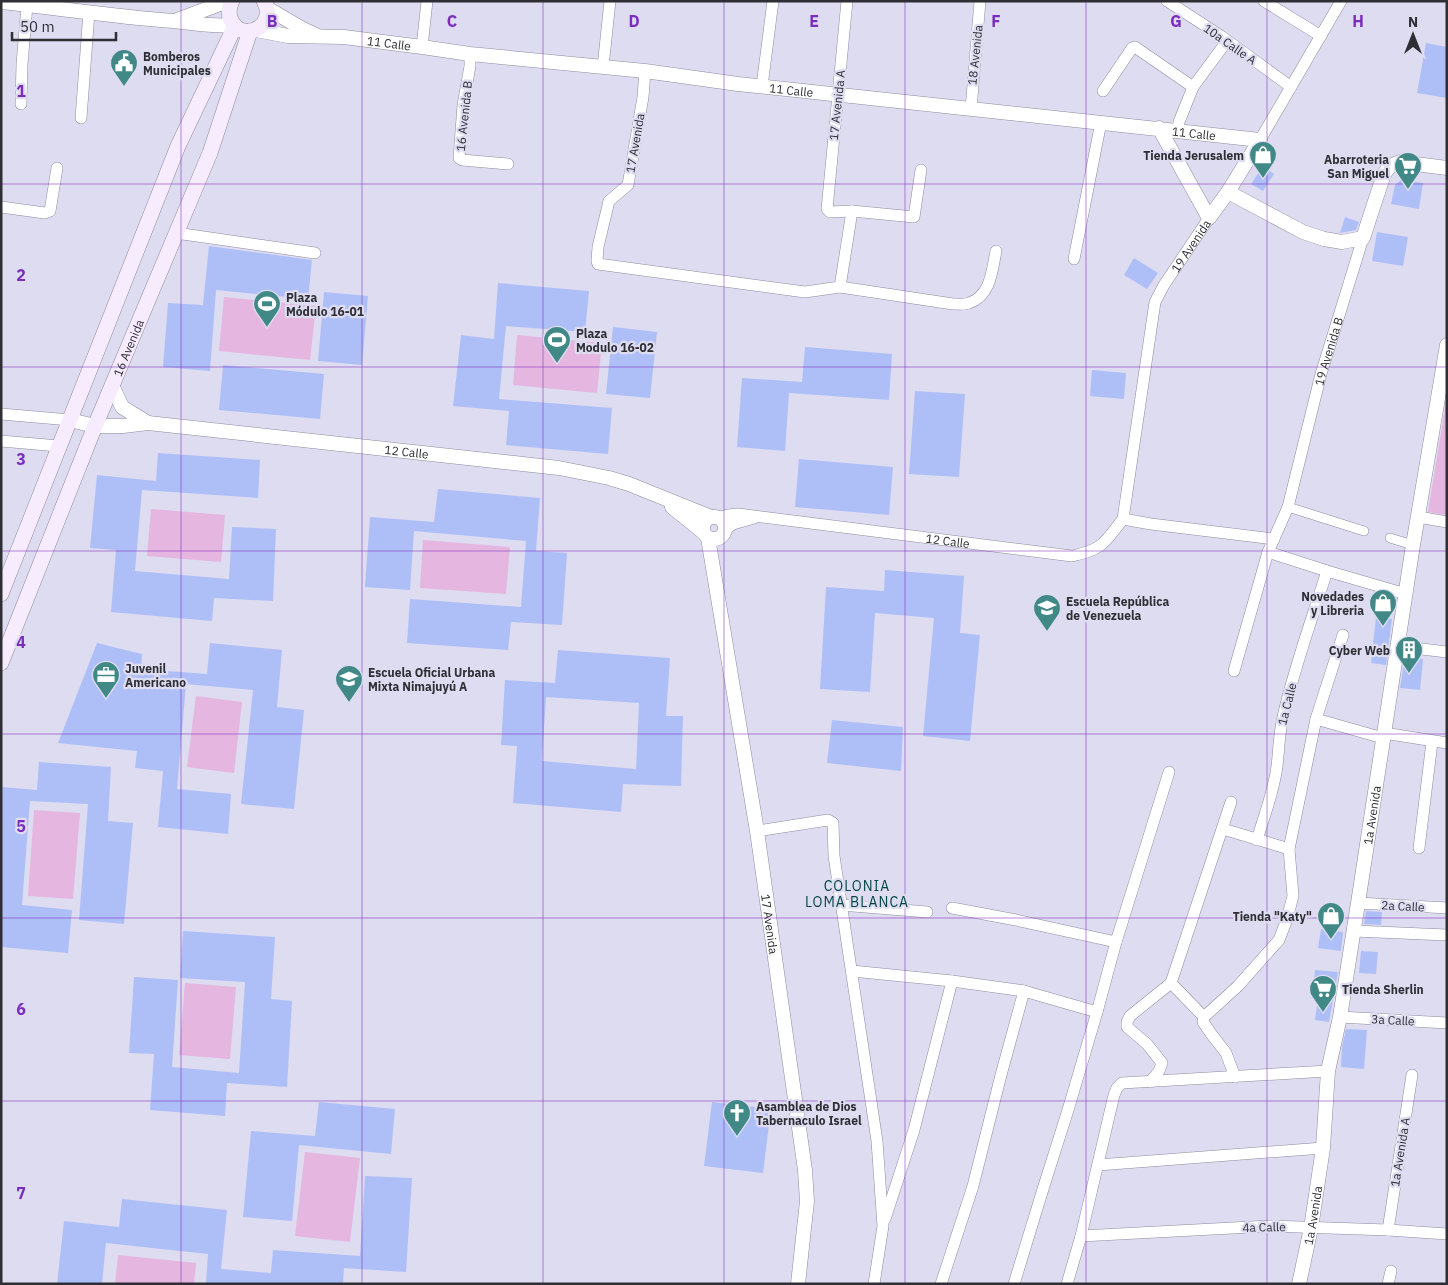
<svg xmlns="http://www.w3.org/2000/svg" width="1448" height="1285" font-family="'IBM Plex Sans',sans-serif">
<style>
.green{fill:#e5b6df}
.building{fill:#aebff7;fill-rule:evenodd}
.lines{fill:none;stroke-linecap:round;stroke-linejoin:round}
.pedestrian-casing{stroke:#8e8b9e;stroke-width:10}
.minor-casing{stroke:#8e8b9e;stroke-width:12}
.tertiary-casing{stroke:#8e8b9e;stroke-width:15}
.secondary-casing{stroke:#8e8b9e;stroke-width:16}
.pedestrian{stroke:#fff;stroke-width:9}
.minor{stroke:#fff;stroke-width:11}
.tertiary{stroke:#fff;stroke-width:14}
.secondary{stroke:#f6ecfd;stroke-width:15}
.grid{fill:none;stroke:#7b2cbf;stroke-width:1;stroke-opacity:0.55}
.labels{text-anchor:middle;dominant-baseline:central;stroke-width:4.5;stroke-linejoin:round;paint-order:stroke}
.street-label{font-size:12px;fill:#2f2e35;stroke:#dedcf0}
.poi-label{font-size:12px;font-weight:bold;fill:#2f2e35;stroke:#dedcf0;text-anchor:start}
.neighbourhood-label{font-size:14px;letter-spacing:1px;fill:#044746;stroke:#dedcf0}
.grid-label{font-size:16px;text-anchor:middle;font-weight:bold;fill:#7b2cbf;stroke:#dedcf0;stroke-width:4.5;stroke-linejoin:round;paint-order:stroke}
</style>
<rect width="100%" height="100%" fill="#dedcf0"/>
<path class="green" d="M224,297L316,306L310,360L219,351Z
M517,335L602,343L597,393L513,385Z
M1447,396V515L1428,512Z
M151,509L225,515L221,562L147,556Z
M423,540L510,547L506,594L420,588Z
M196,696L242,702L234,773L187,767Z
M34,810L80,813L73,899L28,896Z
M185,983L236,987L230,1059L179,1055Z
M305,1152L360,1158L350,1242L295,1236Z
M118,1255L196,1263L194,1284H115Z"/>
<path class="building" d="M1426,43L1447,47V98L1417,93Z
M1263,166L1274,174L1263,191L1251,184Z
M1401,180L1423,183L1419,209L1391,204L1395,185Z
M1345,217L1359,222L1356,230L1340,233Z
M1377,232L1408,237L1403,266L1372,261Z
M209,246L312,260L308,299L216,290L210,371L163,367L168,303L203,305Z
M1134,258L1158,273L1147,289L1124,275Z
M498,283L589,291L585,332L506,326L499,399L612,408L608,454L506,445L509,411L453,406L461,335L494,339Z
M324,292L368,296L362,365L318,361Z
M613,327L657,332L650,398L606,394Z
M805,347L892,354L889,400L789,393L785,451L737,447L742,378L802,382Z
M223,365L324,374L320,419L219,410Z
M1092,370L1126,373L1124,399L1090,396Z
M915,391L965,394L959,477L909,474Z
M158,453L260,460L258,498L142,490L135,571L229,579L232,527L276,529L273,601L214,598L212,621L111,612L116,550L90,548L97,475L156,481Z
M799,459L893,467L889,515L795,507Z
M438,489L540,498L536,551L567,553L562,625L511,622L508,650L407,643L410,599L521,607L526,541L414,531L410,590L365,587L370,517L434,522Z
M885,570L964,576L960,633L980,635L970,741L923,736L934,618L875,613L870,692L820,689L826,587L884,591Z
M1376,617L1392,619L1386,665L1371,663Z
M97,643L142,654L141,669L207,674L210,643L282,650L277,707L304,710L294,809L241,804L253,690L186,684L177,789L231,794L228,834L158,827L163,771L135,768L137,751L58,743Z
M558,650L670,658L666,716H683L681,786L623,784L621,812L513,803L517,746L501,745L505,680L555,683ZM546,697L639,703L636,769L542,761Z
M1405,656L1423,659L1420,690L1400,688Z
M832,720L903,727L901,771L827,763Z
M39,762L111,767L108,821L133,823L124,924L79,920L88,804L30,801L22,905L72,910L68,953L1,947V787L37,790Z
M1366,911L1382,912L1381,925L1364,924Z
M1321,929L1343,932L1341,951L1318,948Z
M183,931L275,937L271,999L292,1001L287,1087L227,1083L225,1116L150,1110L154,1054L129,1053L134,977L178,980L172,1067L239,1073L245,982L180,978Z
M1361,951L1378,952L1376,974L1359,973Z
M1315,970L1338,972L1329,1022L1315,1020L1319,991L1313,990Z
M1346,1029L1367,1030L1364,1069L1341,1067L1342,1047Z
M319,1102L395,1109L391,1154L299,1145L292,1221L243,1217L251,1131L315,1136Z
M712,1102L771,1109L763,1173L704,1166Z
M365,1176L412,1178L406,1272L344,1268L343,1284H206L208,1254L106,1243L102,1284H57L64,1221L119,1227L122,1199L227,1210L221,1269L271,1273L273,1250L360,1256Z"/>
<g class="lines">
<defs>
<path id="pedestrian" d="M1288,507L1364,531
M1390,538L1413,545"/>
<g id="minor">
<path d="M847,1L827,209L830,212L852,211L914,217L921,170"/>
<path d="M1167,1L1221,36L1291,87"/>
<path d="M1264,1L1321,36"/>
<path d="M422,47L427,1"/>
<path d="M470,54V66L463,105L459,158L462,160L508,164"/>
<path d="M603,67L610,1"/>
<path d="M645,71L643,97L628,185L609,201L598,247L597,261L598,264L805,292L840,287L953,304C958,304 965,305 969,303C991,296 992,270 996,251"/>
<path d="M762,86L773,1"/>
<path d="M1193,87L1227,41"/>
<path d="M1103,91L1132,48L1135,47L1193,87L1179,122L1178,130"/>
<path d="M21,104L22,64L27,5"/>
<path d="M971,109L980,1"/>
<path d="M81,118L89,12"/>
<path d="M1260,140L1341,1"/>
<path d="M1,207L45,213L50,211L57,168"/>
<path d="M176,233L315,253"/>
<path d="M1074,259L1101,122"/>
<path d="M840,287L852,211"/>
<path d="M1,414L70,420"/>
<path d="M1,441L59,446"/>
<path d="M1418,517L1447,522"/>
<path id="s1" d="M719,518L728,515L738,514L1072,556C1104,549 1104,543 1123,519"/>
<path id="s2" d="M1123,519L1155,302L1164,285L1209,218"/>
<path d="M1123,519L1151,524L1274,539"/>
<path d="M726,529L733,524L754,518"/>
<path d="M1268,552L1327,571L1406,594"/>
<path d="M1343,635L1316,719L1383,738"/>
<path d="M1397,646L1447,652"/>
<path id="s3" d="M1234,671L1268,552L1288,507L1321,374L1363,238"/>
<path d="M1384,733L1447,743"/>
<path d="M1223,829L1289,849"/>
<path d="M757,831L828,820L833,823L834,856L877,1141L883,1226L874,1284"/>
<path d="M1257,840C1264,816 1274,791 1277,766C1279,750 1279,733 1283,717C1294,668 1312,619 1327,571"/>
<path d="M1419,848L1432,742"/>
<path d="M1358,903L1447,908"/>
<path d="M841,905L927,912"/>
<path d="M952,908L1016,920L1116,942"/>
<path d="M1354,931L1447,935"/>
<path d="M852,971L952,981L1024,991L1097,1012"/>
<path d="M1204,1017L1171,983L1231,802"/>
<path d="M1340,1017L1447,1023"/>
<path d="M1235,1077L1226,1053L1212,1035L1203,1022L1204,1017L1238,986L1279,940L1287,919L1293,896L1289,849L1316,719"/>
<path d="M1150,1082L1159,1071L1162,1063L1147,1044L1127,1027V1022L1130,1016L1171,983"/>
<path d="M1098,1165L1323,1148"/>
<path d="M885,1219L914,1130L952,981"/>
<path d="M1388,1230L1412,1075"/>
<path d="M1081,1236L1270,1226L1388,1230L1447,1234"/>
<path d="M941,1284L973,1186L1001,1075L1024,991"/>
<path d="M1014,1284L1043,1189L1068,1110L1097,1012L1116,942L1169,772"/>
<path d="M1067,1284L1081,1236L1114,1095L1117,1088L1122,1083L1328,1071"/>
<path d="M1388,1284L1391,1271"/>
</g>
<g id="tertiary">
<path d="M1,2C58,8 116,17 173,21C194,23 213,27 234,25"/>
<path d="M267,8L301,28L316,35"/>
<path d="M177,20L228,1"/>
<path id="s4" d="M256,30L288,36L344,37L422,47L470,54L645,71L738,84L1260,140L1228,192L1209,218L1159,128"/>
<path d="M1228,192L1303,232L1324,239L1342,242L1363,238L1384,174L1390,166L1400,162L1447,168"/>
<path d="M112,385L122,407L148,423"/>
<path id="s5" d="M70,420L95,426H123L148,423L559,468L609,478L629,484L711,517"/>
<path d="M672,507L703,532"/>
<circle cx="714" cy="528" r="11"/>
<path id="s6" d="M708,538L757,831L805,1170L807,1201L798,1284"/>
<path id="s7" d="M1299,1284L1311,1228L1323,1148L1328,1071L1340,1017L1358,903L1413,545L1447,345"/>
</g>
<g id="secondary">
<path d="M232,1C229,7 228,14 231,20C242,44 278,26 264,1"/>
<path d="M1,594L178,146L235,26"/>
<path id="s8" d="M1,663L95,426L210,153L250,31"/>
</g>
</defs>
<use href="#pedestrian" class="pedestrian-casing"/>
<use href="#minor" class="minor-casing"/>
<use href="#tertiary" class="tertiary-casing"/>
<use href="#secondary" class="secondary-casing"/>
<use href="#pedestrian" class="pedestrian"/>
<use href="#minor" class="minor"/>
<use href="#tertiary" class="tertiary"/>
<use href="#secondary" class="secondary"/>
</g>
<path class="grid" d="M181,1V1284M362,1V1284M543,1V1284M724,1V1284M905,1V1284M1086,1V1284M1267,1V1284M1,184H1447M1,367H1447M1,551H1447M1,734H1447M1,918H1447M1,1101H1447"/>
<defs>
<symbol id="civic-pin" viewBox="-11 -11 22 30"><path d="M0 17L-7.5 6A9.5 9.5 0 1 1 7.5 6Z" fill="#418987" stroke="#dedcf0"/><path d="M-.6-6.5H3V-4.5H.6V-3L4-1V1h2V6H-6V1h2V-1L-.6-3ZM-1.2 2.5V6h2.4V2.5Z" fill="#fff"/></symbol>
<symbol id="shop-pin" viewBox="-11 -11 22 30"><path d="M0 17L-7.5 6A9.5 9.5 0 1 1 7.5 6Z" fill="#418987" stroke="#dedcf0"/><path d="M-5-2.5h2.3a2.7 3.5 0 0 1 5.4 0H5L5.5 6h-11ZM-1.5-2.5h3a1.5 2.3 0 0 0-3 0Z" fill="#fff"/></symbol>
<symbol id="supermarket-pin" viewBox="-11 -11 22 30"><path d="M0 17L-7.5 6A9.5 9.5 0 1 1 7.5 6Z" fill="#418987" stroke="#dedcf0"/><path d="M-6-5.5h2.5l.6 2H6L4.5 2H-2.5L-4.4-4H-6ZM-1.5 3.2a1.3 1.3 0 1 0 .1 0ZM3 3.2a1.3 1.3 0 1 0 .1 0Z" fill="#fff"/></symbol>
<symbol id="stadium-pin" viewBox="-11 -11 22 30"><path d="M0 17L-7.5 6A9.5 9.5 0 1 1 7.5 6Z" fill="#418987" stroke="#dedcf0"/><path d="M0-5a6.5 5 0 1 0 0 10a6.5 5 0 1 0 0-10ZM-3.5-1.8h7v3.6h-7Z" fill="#fff"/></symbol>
<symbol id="school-pin" viewBox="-11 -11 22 30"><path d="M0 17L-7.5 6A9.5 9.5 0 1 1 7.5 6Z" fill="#418987" stroke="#dedcf0"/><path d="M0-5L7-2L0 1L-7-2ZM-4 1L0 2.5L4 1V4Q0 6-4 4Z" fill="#fff"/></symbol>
<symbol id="building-pin" viewBox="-11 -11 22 30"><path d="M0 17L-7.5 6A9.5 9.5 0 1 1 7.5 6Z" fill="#418987" stroke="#dedcf0"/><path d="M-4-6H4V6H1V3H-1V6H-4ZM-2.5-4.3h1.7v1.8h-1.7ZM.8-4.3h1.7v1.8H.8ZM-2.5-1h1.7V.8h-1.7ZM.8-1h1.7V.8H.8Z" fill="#fff"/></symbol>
<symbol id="office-pin" viewBox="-11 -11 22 30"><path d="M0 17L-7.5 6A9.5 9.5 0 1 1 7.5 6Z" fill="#418987" stroke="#dedcf0"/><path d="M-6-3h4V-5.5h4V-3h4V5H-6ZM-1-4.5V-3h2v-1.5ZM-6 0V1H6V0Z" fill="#fff"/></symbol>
<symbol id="church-pin" viewBox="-11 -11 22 30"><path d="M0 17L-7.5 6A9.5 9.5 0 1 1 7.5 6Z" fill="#418987" stroke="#dedcf0"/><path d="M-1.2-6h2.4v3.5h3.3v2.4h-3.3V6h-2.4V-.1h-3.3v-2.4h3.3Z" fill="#fff"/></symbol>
</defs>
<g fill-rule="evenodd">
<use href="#civic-pin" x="108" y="47" width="32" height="43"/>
<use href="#shop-pin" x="1247" y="139" width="32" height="43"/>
<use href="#supermarket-pin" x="1392" y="150" width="32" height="43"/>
<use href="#stadium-pin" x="251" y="288" width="32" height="43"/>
<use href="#stadium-pin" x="541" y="324" width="32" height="43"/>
<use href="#shop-pin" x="1367" y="587" width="32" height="43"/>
<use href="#school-pin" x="1031" y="592" width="32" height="43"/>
<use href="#building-pin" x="1393" y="634" width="32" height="43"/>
<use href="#office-pin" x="90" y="659" width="32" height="43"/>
<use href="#school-pin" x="333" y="663" width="32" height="43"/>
<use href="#shop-pin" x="1315" y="900" width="32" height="43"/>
<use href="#supermarket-pin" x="1307" y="973" width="32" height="43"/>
<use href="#church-pin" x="721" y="1097" width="32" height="43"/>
</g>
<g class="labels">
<g class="street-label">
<text stroke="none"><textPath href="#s4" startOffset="134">11 Calle</textPath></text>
<text transform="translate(1230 44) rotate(35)">10a Calle A</text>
<text transform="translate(975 55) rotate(-84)">18 Avenida</text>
<text stroke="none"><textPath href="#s4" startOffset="539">11 Calle</textPath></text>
<text transform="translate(837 105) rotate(-84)">17 Avenida A</text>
<text transform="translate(464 116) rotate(-84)">16 Avenida B</text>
<text stroke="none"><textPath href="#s4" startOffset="944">11 Calle</textPath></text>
<text transform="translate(635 143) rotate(-80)">17 Avenida</text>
<text stroke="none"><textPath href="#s2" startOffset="286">19 Avenida</textPath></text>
<text stroke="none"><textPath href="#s8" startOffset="340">16 Avenida</textPath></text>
<text stroke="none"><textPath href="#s3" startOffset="334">19 Avenida B</textPath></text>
<text stroke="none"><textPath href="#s5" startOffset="339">12 Calle</textPath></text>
<text stroke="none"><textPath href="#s1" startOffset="231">12 Calle</textPath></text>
<text transform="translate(1287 704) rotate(-76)">1a Calle</text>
<text stroke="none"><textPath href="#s7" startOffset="475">1a Avenida</textPath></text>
<text transform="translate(1403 906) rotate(3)">2a Calle</text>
<text stroke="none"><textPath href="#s6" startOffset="391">17 Avenida</textPath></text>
<text transform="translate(1393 1020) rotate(3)">3a Calle</text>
<text transform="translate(1400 1152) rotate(-81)">1a Avenida A</text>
<text stroke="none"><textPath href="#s7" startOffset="70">1a Avenida</textPath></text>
<text transform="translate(1264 1227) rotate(-1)">4a Calle</text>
</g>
<g class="poi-label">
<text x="143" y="56">Bomberos<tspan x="143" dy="14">Municipales</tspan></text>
<text x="1244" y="155" text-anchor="end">Tienda Jerusalem</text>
<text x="1389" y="159" text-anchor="end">Abarroteria<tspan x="1389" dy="14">San Miguel</tspan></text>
<text x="286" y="297">Plaza<tspan x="286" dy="14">Módulo 16-01</tspan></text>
<text x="576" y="333">Plaza<tspan x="576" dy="14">Modulo 16-02</tspan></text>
<text x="1364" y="596" text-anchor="end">Novedades<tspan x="1364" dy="14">y Libreria</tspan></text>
<text x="1066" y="601">Escuela República<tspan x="1066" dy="14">de Venezuela</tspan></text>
<text x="1390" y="650" text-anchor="end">Cyber Web</text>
<text x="125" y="668">Juvenil<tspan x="125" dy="14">Americano</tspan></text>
<text x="368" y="672">Escuela Oficial Urbana<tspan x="368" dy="14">Mixta Nimajuyú A</tspan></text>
<text x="1312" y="916" text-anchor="end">Tienda "Katy"</text>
<text x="1342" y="989">Tienda Sherlin</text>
<text x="756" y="1106">Asamblea de Dios<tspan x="756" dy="14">Tabernaculo Israel</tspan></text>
</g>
<g class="neighbourhood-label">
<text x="857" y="886">COLONIA<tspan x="857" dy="16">LOMA BLANCA</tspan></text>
</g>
</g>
<g class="grid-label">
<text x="272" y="27">B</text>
<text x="452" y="27">C</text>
<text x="634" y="27">D</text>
<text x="814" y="27">E</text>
<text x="996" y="27">F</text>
<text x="1176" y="27">G</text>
<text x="1358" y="27">H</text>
<text x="21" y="97">1</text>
<text x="21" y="281">2</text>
<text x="21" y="465">3</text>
<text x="21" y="648">4</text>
<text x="21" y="832">5</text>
<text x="21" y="1015">6</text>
<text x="21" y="1199">7</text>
</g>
<rect width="1448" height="1285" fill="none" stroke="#2f2e35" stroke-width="5"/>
<g transform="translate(1413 35)" stroke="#dedcf0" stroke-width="4" paint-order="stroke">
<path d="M0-4L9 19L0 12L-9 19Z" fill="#2f2e35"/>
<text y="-8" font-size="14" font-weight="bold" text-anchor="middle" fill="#2f2e35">N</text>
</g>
<path d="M12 32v8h104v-8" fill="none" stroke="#2f2e35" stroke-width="2.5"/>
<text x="20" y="32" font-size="15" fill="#2f2e35" stroke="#dedcf0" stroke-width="4" paint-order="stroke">50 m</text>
</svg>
